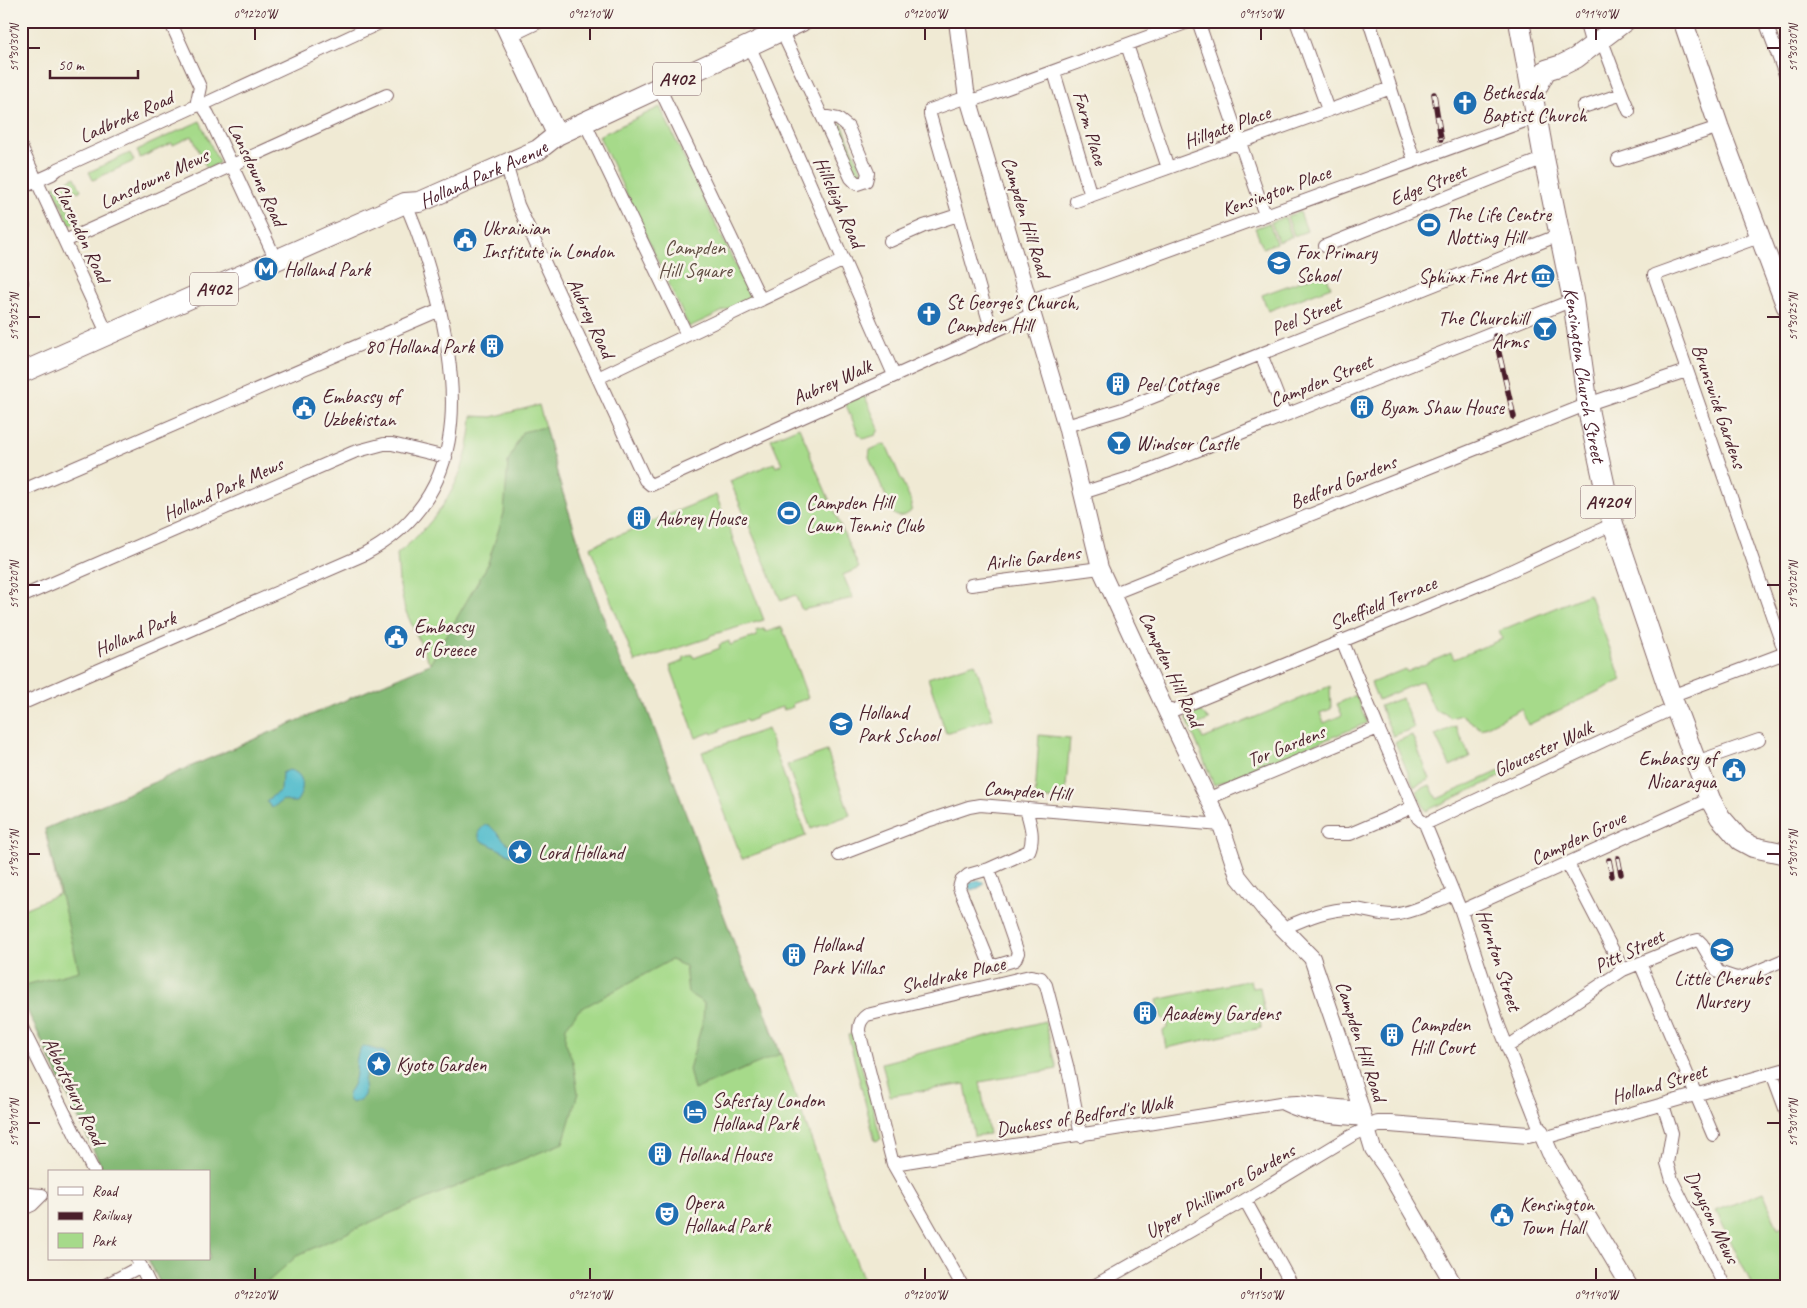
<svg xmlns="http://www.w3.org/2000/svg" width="1807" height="1308" font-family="Caveat,sans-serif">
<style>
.green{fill:#a6da8a;stroke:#787c5a}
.forest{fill:#84ba76;stroke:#676c50}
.water{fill:#51bccc;stroke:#4e6e7c}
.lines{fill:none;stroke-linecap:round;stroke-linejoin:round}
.minor-casing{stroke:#846666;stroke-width:14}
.tertiary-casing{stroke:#846666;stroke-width:18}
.secondary-casing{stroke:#846666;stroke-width:21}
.primary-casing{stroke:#846666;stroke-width:22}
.minor{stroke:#fff;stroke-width:12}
.tertiary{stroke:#fff;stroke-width:16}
.secondary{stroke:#fff;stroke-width:19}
.primary{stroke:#fff;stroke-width:20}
.rail-casing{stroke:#4a1f2b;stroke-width:5.5}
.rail{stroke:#f7f3e8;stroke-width:4;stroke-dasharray:11;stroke-linecap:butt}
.ticks{fill:none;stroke:#4a1f2b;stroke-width:2}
.labels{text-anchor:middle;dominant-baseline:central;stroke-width:5;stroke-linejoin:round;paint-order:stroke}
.shield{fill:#f7f3e8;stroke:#7e5f64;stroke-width:1}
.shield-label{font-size:19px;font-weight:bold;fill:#4a1f2b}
.poi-label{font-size:20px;fill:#4a1f2b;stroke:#f7f3e8;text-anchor:start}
.street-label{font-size:20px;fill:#4a1f2b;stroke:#f7f3e8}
.park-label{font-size:20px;fill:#614e43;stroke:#f7f3e8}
.neatline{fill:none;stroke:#4a1f2b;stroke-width:2}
.ticks-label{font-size:12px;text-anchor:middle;fill:#4a1f2b}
</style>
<rect width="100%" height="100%" fill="#f7f3e8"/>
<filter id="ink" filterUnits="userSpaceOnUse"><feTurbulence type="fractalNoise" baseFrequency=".02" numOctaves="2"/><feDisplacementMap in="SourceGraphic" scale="10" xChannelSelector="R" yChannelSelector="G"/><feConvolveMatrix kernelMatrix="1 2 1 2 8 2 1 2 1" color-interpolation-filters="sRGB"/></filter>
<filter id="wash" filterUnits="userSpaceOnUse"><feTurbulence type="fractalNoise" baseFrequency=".0096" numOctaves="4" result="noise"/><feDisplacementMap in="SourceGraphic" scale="20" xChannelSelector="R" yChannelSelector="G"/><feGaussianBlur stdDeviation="1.12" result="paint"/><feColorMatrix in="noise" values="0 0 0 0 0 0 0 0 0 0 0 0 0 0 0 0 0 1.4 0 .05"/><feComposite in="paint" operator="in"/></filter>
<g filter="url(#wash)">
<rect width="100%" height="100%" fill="#f0ead4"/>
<path class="green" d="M660,107L751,298L689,327L599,136Z
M200,121L219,163L207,169L192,136L173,145L172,143L140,158L137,150Z
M836,124H842L863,174L860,176L855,175L834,127Z
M130,153L134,161L93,180L89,172Z
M75,177L81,190L78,192L76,190L63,196L65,200L62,202L64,205H66L75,223L70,225L53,187Z
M1300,212L1307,231L1294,236L1287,216Z
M1285,217L1292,237L1278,242L1271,222Z
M1269,223L1276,243L1263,248L1255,228Z
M1325,272L1331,287L1268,311L1262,295Z
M864,394L879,429L876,435L864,439L859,435L845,403Z
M539,405L560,484L596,597L621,665L641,693L742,964L763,1005L829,1189L866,1287H162L148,1259H209V1172H104L21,997V910L59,894L45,829L430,664L405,610L399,582L397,554C442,518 469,474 472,416L492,417Z
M799,427L810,452L809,453L859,568L843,575L853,598L802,610L795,595L781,601L730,481L774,463L776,467L782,464L771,439Z
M881,445H885L888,449L912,504L911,511C906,516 898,519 893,513L869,457L870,450Z
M716,495L764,620L711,635L709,638L635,662L590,547Z
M1589,594L1622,680L1528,725L1521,709L1481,729L1462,715L1450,718L1447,714L1435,711L1422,681L1378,700L1371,683L1405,669L1407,672L1451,653L1454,659L1502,639L1499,631Z
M782,627L808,698L792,704L793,707L784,710L782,707L756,716V718L747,722L746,720L720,729V731L712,734L711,732L696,738L670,666L684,661L683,658L692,654L694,658L720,648L719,645L729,641L730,645L757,636L756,631L764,629L766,632Z
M975,663L993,718L946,733L928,678Z
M1330,686L1331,709L1320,713L1324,723L1342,715L1337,704L1356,695L1367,723L1214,785L1186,717L1200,711L1209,720L1197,725L1203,739Z
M1402,698L1414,728L1393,736L1380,706Z
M1456,726L1470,757L1450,766L1435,735Z
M767,729L806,836L742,859L702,752Z
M1039,735L1070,738L1065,800L1035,798Z
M1412,735L1430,779L1414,787L1395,742Z
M827,751L850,815L811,829L787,765Z
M1504,769L1506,774L1426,811L1416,791L1430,785L1437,799Z
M1250,980L1252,988L1260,987L1266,1018L1260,1019L1261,1028L1166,1048L1163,1031L1168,1027V1022L1161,1017L1157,1000Z
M1045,1021L1057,1069L980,1082L989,1134L974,1136L965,1084L890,1096L882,1063Z
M853,1034L881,1139L875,1141L848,1035Z
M1763,1192L1778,1229L1786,1225V1260L1780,1263L1786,1276V1287H1753L1716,1211Z"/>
<path class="forest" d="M545,427L560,484L596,597L621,665L641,693L742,964L763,1005L780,1054L694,1090L689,1069L703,1021L704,1003L688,993L685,966L671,960L579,1010L566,1027L565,1041L573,1062L578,1093L563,1143L391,1213L298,1255L262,1287H162L148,1259H209V1172H104L21,997V986L79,971L45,829L430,664L487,566L504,513L508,462L522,432Z"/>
<path class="water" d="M289,770C306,773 305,791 296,802H289L283,800L272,808L266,801L281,790L282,773Z
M485,825H489L508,844L522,847L525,852L524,856L517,858L482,841L479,838V831Z
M978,880L983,882V885L978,888L972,890L967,887L971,882Z
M363,1046L384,1052L387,1055L386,1062L382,1067L366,1074C359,1088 374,1096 352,1103L348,1100C346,1093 352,1089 354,1082C359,1069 352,1058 363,1046Z"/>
</g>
<g filter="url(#ink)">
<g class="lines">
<defs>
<path id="minor" d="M170,21L200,87L196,106
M1198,21L1265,215
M1296,21L1328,110
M1369,21L1414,160
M1585,21L1592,45
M1765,21L1786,77
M781,30C804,79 828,128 851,178L857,184L866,181L868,173L848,127L838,119L822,116
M510,36L541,21
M749,45L894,375
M1127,45L1168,168
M1054,72L1091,196
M659,87L761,300
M1622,94L1629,111
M967,97L930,110V115L992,332
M969,102L1191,21
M202,105L208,114L276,260
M1583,107L1622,94L1601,38
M585,123L687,335
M21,147L108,335
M1618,160L1719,127
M506,164L518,205L645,480L651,485L1033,314
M21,188L52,174L58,169L196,106L202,105L384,21
M1076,201L1391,88
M65,241L387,95
M890,241L924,226L958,215
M1325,246L1544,158
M21,281L22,282
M1029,301L1536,117
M1261,354L1285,415
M598,378L844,260
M1066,426L1123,409L1559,235
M21,491L440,310
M1082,493L1126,479L1573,300
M971,585L1100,568
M1112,594L1588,404L1686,371
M21,597L354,452L384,444H392L446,457
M1342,640L1378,728L1418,818L1425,824L1461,911L1499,1026L1541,1132
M1671,696L1785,653L1654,275L1759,237
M21,704L363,555C468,500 462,394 436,294C428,264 419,232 405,203
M1167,713L1493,579L1613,524
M1696,762L1759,740
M1209,798L1378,728
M1425,824L1676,707
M1326,834H1350L1413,807
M839,855L930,820L969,807L980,805L1221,825
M1568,864L1623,970
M989,869L1018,953L1015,960L995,966L989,962L959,888L961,881L968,875L989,869L1029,851C1035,837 1030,823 1026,809
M1461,911L1710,799
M1284,928C1307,918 1329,908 1354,909C1367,910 1379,915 1392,915C1413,913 1435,901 1454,894
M1640,963L1713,1135
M21,1026L94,1172
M1507,1047L1623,970L1694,941L1698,940L1702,944L1718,972L1736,978L1744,977L1786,959
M1772,1073L1786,1111
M1283,1104C1308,1117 1335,1117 1363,1120
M1663,1105L1672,1133L1667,1163L1672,1180L1725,1287
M1544,1138L1786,1069
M893,1164L1280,1103L1297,1102L1360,1108
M21,1198L29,1194L42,1195L32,1205L21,1210
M1245,1200L1293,1287
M137,1259L151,1287
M102,1287L141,1266
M963,1287L893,1164L859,1031C859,1024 861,1019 867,1015L1030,976L1041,978L1046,985L1068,1069L1081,1136
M1092,1287L1245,1200L1351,1136L1366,1129"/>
<path id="tertiary" d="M957,21L966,91L1066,426L1100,568L1167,713L1221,825L1238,876L1266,911L1312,958L1340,1040L1373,1149L1386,1167L1455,1287
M1366,1129L1378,1124H1390L1528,1135L1541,1132L1550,1153L1630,1287"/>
<path id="secondary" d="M503,21L557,135
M1683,21L1719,127L1786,306
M1786,653V655"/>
<g id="primary">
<path id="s1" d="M1519,21L1544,158L1573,300L1589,414L1613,524L1671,696L1710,799L1720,817L1740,840L1753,847L1786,854"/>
<path d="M1532,96L1546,70L1562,65L1576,58L1625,21"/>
<path id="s2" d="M21,373L405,203L420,202L538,150L557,135L802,21"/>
</g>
</defs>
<use href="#minor" class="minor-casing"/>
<use href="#tertiary" class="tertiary-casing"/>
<use href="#secondary" class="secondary-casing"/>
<use href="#primary" class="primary-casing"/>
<use href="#minor" class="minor"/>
<use href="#tertiary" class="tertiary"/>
<use href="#secondary" class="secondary"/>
<use href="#primary" class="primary"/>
<defs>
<path id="rail" d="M1434,94L1441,139
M1495,336L1514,417
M1618,858L1621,874
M1609,860L1612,876"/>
</defs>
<use href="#rail" class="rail-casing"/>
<use href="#rail" class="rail"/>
</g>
</g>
<path class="ticks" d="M255,28V40M590,28V40M925,28V40M1261,28V40M1596,28V40M28,48H40M1767,48H1780M28,317H40M1767,317H1780M28,585H40M1767,585H1780M28,854H40M1767,854H1780M28,1123H40M1767,1123H1780M255,1268V1280M590,1268V1280M925,1268V1280M1261,1268V1280M1596,1268V1280"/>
<defs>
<symbol id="church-disc" viewBox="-11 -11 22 22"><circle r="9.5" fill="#1f6fb2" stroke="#f7f3e8"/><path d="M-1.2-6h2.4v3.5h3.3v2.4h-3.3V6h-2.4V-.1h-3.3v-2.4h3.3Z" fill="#fff"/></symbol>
<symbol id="stadium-disc" viewBox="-11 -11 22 22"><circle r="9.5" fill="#1f6fb2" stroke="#f7f3e8"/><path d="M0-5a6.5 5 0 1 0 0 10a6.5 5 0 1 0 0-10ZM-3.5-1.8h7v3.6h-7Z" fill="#fff"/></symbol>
<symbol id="civic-disc" viewBox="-11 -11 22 22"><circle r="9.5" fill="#1f6fb2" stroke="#f7f3e8"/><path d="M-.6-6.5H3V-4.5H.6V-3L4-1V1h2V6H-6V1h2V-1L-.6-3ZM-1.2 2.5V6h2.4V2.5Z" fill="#fff"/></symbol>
<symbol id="school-disc" viewBox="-11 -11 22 22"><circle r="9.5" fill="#1f6fb2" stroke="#f7f3e8"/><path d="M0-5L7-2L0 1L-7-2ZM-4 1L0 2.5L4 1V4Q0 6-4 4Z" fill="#fff"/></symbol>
<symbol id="metro-disc" viewBox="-11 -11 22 22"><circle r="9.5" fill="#1f6fb2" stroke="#f7f3e8"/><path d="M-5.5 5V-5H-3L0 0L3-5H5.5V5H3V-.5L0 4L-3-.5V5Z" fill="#fff"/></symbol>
<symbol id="museum-disc" viewBox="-11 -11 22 22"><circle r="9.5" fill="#1f6fb2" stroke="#f7f3e8"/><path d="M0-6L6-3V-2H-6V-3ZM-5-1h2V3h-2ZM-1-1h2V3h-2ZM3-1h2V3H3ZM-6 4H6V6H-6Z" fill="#fff"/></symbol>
<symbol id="bar-disc" viewBox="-11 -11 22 22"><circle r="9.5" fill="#1f6fb2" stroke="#f7f3e8"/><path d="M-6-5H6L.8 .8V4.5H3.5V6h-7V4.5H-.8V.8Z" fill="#fff"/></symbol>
<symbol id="building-disc" viewBox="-11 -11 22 22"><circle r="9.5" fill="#1f6fb2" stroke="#f7f3e8"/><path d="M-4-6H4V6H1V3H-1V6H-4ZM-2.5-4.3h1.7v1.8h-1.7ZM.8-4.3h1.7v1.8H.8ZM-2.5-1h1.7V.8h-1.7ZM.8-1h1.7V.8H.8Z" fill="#fff"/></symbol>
<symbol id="sight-disc" viewBox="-11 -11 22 22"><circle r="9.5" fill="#1f6fb2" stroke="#f7f3e8"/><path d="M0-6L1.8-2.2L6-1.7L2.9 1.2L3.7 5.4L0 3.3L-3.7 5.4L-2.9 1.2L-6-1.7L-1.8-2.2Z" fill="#fff"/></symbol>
<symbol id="hotel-disc" viewBox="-11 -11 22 22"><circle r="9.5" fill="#1f6fb2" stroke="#f7f3e8"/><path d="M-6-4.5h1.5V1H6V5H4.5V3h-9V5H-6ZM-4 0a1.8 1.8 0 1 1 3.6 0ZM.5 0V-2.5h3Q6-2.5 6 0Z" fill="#fff"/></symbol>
<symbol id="theatre-disc" viewBox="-11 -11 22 22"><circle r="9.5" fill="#1f6fb2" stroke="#f7f3e8"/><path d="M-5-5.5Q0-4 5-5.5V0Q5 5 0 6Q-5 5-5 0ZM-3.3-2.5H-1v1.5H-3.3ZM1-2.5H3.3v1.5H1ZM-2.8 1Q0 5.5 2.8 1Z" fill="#fff"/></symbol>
</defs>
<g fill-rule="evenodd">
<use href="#church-disc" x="1451" y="89" width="28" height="28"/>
<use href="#stadium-disc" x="1415" y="211" width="28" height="28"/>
<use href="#civic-disc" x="451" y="226" width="28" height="28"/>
<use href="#school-disc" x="1265" y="249" width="28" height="28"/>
<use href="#metro-disc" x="252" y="255" width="28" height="28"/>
<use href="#museum-disc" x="1529" y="262" width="28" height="28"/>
<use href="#church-disc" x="915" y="300" width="28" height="28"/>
<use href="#bar-disc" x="1531" y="315" width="28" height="28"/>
<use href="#building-disc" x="478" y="332" width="28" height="28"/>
<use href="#building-disc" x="1104" y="370" width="28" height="28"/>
<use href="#building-disc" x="1348" y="393" width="28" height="28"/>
<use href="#civic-disc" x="290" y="394" width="28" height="28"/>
<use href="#bar-disc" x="1105" y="429" width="28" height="28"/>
<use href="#stadium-disc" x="775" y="499" width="28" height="28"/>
<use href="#building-disc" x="625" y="504" width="28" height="28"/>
<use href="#civic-disc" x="382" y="623" width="28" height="28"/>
<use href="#school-disc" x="827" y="710" width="28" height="28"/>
<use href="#civic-disc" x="1720" y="756" width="28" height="28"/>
<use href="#sight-disc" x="506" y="838" width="28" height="28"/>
<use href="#school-disc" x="1708" y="936" width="28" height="28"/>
<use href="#building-disc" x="780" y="941" width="28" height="28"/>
<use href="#building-disc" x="1131" y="999" width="28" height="28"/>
<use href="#building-disc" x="1378" y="1021" width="28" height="28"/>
<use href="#sight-disc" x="365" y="1050" width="28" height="28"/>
<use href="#hotel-disc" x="681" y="1098" width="28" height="28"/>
<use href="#building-disc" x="646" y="1140" width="28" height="28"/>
<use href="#theatre-disc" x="653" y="1200" width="28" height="28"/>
<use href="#civic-disc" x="1488" y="1201" width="28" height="28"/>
</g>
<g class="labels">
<g class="shield">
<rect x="653" y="62.5" width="48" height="33" rx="4"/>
<rect x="190" y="272.5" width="48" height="33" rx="4"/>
<rect x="1580.5" y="485.5" width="55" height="33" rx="4"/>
</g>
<g class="shield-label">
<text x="677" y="79">A402</text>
<text x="214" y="289">A402</text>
<text x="1608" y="502">A4204</text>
</g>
<g class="poi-label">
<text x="1482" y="92">Bethesda<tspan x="1482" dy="23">Baptist Church</tspan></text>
<text x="1446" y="214">The Life Centre<tspan x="1446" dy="23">Notting Hill</tspan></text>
<text x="482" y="228">Ukrainian<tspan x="482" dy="23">Institute in London</tspan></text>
<text x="1296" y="252">Fox Primary<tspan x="1296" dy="23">School</tspan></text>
<text x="284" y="269">Holland Park</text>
<text x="1526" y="276" text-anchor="end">Sphinx Fine Art</text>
<text x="946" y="302">St George's Church,<tspan x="946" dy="23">Campden Hill</tspan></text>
<text x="1528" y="318" text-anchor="end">The Churchill<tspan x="1528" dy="23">Arms</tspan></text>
<text x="474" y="346" text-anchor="end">80 Holland Park</text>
<text x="1136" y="384">Peel Cottage</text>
<text x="322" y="396">Embassy of<tspan x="322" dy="23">Uzbekistan</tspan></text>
<text x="1380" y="407">Byam Shaw House</text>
<text x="1136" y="443">Windsor Castle</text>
<text x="806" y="502">Campden Hill<tspan x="806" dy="23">Lawn Tennis Club</tspan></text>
<text x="656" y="518">Aubrey House</text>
<text x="414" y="626">Embassy<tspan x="414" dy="23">of Greece</tspan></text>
<text x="858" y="712">Holland<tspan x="858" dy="23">Park School</tspan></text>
<text x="1716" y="758" text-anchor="end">Embassy of<tspan x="1716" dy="23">Nicaragua</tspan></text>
<text x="538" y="852">Lord Holland</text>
<text x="812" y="944">Holland<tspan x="812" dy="23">Park Villas</tspan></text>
<text x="1722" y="978" text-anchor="middle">Little Cherubs<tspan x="1722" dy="23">Nursery</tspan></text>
<text x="1162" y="1013">Academy Gardens</text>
<text x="1410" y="1024">Campden<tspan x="1410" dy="23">Hill Court</tspan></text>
<text x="396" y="1064">Kyoto Garden</text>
<text x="712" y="1100">Safestay London<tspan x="712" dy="23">Holland Park</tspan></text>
<text x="678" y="1154">Holland House</text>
<text x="684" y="1202">Opera<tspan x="684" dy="23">Holland Park</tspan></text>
<text x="1520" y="1204">Kensington<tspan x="1520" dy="23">Town Hall</tspan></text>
</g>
<g class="street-label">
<text transform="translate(126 117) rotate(-24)">Ladbroke Road</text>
<text transform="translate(1227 127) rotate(-20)">Hillgate Place</text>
<text transform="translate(1090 128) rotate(73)">Farm Place</text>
<text stroke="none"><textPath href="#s2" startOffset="504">Holland Park Avenue</textPath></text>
<text transform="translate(257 174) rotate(65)">Lansdowne Road</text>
<text transform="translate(154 179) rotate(-25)">Lansdowne Mews</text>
<text transform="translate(1428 185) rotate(-22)">Edge Street</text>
<text transform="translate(1276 191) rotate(-20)">Kensington Place</text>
<text transform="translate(839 202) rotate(66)">Hillsleigh Road</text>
<text transform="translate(1026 217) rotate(73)">Campden Hill Road</text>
<text transform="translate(82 233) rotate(65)">Clarendon Road</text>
<text transform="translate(1306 316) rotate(-22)">Peel Street</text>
<text transform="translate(591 318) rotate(65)">Aubrey Road</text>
<text stroke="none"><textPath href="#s1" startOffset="360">Kensington Church Street</textPath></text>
<text transform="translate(1321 381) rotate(-22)">Campden Street</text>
<text transform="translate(832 382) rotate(-24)">Aubrey Walk</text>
<text transform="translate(1719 406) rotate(71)">Brunswick Gardens</text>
<text transform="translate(1343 482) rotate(-22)">Bedford Gardens</text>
<text transform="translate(223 489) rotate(-24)">Holland Park Mews</text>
<text transform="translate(1033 558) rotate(-7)">Airlie Gardens</text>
<text transform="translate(1383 603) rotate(-22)">Sheffield Terrace</text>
<text transform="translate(135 634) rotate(-23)">Holland Park</text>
<text transform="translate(1171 669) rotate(65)">Campden Hill Road</text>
<text transform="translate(1286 746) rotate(-22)">Tor Gardens</text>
<text transform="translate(1543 749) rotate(-25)">Gloucester Walk</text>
<text transform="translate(1027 791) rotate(4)">Campden Hill</text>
<text transform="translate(1578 838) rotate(-25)">Campden Grove</text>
<text transform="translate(1629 951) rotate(-26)">Pitt Street</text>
<text transform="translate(1499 960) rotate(72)">Hornton Street</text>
<text transform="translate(953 975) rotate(-13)">Sheldrake Place</text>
<text transform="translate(1361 1041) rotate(72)">Campden Hill Road</text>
<text transform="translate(1659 1084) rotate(-16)">Holland Street</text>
<text transform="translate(74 1091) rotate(64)">Abbotsbury Road</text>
<text transform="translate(1084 1116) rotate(-9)">Duchess of Bedford's Walk</text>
<text transform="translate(1220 1191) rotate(-30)">Upper Phillimore Gardens</text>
<text transform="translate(1712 1217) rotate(64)">Drayson Mews</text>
</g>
<g class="park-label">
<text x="695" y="247">Campden<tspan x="695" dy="23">Hill Square</tspan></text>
</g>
</g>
<rect width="1807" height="1308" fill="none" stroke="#f7f3e8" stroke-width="55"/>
<rect x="48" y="1170" width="162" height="90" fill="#f7f3e8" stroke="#b29e9c"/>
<rect x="58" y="1187" width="25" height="8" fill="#ffffff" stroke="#b29e9c"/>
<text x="92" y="1196" font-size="15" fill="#4a1f2b">Road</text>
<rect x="58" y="1212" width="25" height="8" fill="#4a1f2b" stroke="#b29e9c"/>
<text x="92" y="1220" font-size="15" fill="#4a1f2b">Railway</text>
<rect x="58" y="1233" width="25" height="15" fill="#a6da8a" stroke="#b29e9c"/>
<text x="92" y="1246" font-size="15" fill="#4a1f2b">Park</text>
<path d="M50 70v8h88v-8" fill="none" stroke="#4a1f2b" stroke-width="2.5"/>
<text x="58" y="70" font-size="15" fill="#4a1f2b" stroke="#f7f3e8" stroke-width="4" paint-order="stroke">50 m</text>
<rect x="28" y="28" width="1752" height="1252" class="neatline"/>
<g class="ticks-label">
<text x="255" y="18">0°12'20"W</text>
<text x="590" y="18">0°12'10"W</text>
<text x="925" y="18">0°12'00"W</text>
<text x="1261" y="18">0°11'50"W</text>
<text x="1596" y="18">0°11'40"W</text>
<text transform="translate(14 48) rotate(-90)" y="4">51°30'30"N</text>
<text transform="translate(1793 48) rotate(-90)" y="4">51°30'30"N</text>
<text transform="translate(14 317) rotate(-90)" y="4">51°30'25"N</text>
<text transform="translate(1793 317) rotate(-90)" y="4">51°30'25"N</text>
<text transform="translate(14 585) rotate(-90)" y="4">51°30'20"N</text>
<text transform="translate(1793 585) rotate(-90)" y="4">51°30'20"N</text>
<text transform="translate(14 854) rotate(-90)" y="4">51°30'15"N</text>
<text transform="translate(1793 854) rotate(-90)" y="4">51°30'15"N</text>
<text transform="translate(14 1123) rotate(-90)" y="4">51°30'10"N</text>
<text transform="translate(1793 1123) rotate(-90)" y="4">51°30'10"N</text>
<text x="255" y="1299">0°12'20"W</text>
<text x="590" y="1299">0°12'10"W</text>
<text x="925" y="1299">0°12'00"W</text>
<text x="1261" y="1299">0°11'50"W</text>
<text x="1596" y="1299">0°11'40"W</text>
</g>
</svg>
